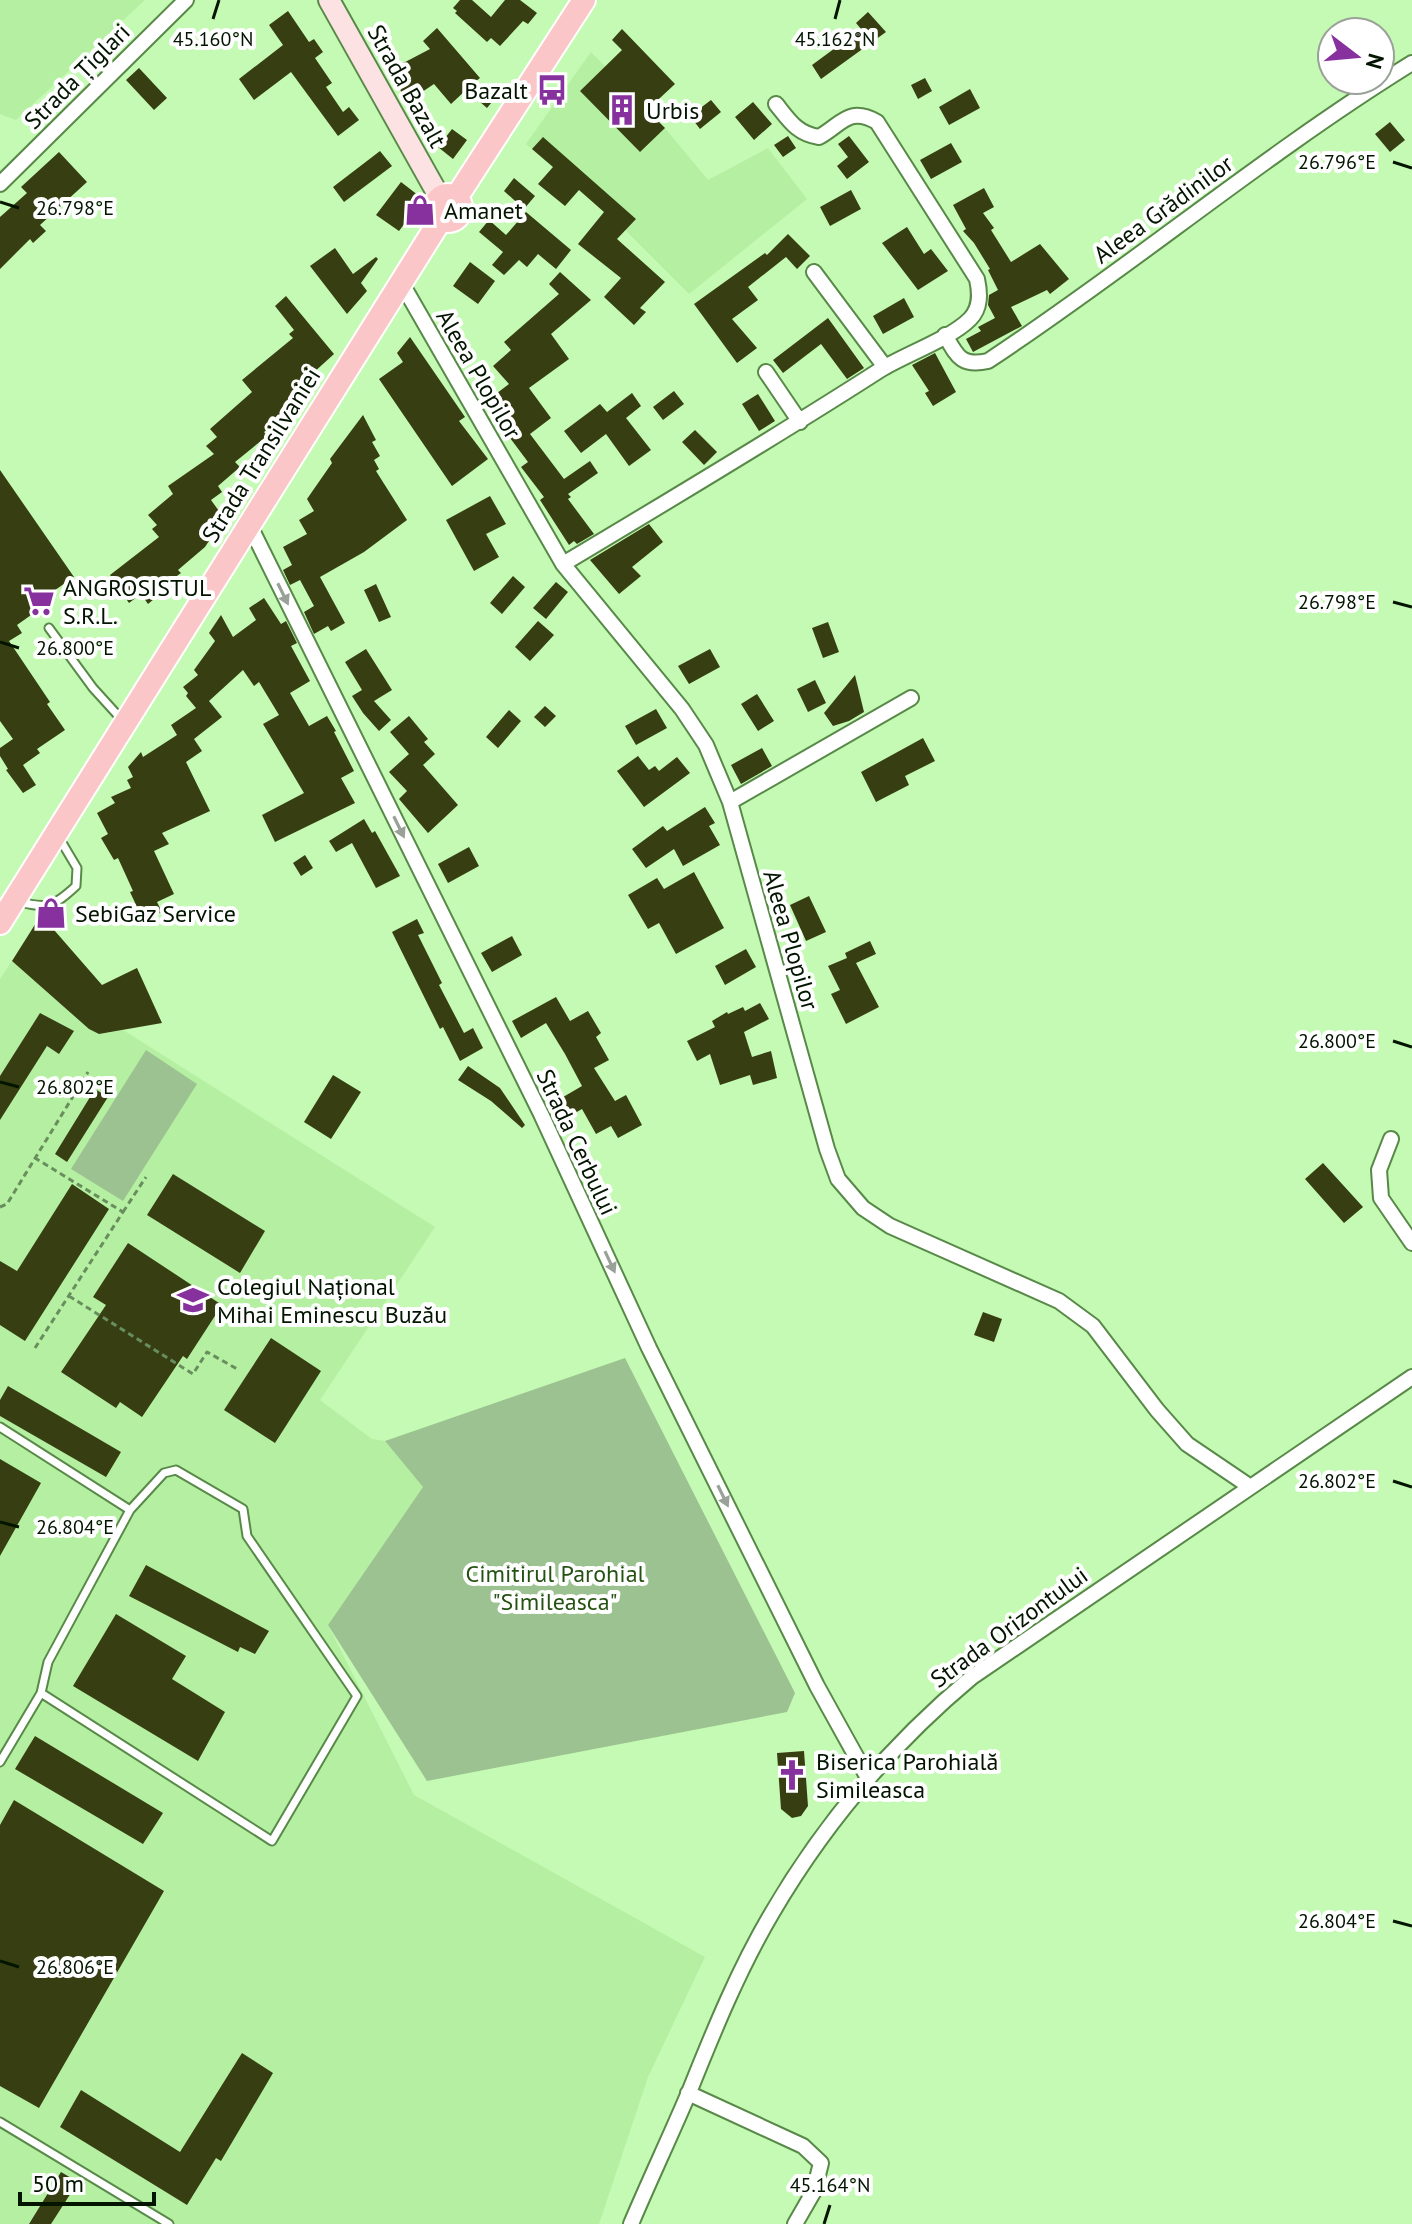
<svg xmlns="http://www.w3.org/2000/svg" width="1412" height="2224" font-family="'PT Sans',sans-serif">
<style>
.built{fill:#b5f0a2}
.green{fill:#9bc290}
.building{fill:#373e12}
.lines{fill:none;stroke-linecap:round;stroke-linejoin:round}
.service-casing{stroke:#588948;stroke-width:11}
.minor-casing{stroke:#588948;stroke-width:18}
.secondary-casing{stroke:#588948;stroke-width:24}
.primary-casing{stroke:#fff;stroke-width:26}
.path{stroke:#698e5e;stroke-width:3;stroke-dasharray:6 4;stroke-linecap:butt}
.service{stroke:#fff;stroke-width:7}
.minor{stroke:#fff;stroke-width:14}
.secondary{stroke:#fde2e3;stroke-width:20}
.primary{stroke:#fbc6c7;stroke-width:22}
.oneway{fill:#9aa199}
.ticks{fill:none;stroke:#031500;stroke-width:3}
.labels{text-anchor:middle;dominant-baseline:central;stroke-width:8;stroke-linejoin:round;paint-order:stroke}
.street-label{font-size:24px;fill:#031500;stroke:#fff}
.poi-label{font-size:24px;fill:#031500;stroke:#fff;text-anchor:start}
.park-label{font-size:24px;fill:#245212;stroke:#fff}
.ticks-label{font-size:20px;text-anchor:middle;fill:#031500;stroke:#fff;stroke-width:8;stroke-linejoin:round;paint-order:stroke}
</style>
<rect width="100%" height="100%" fill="#c4fab3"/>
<path class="built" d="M0,0H145L16,120L0,114Z
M591,52L665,128L708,180L768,148L807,199L689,294L625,230L526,144Z
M12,961L89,1029L99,1034L123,1030L435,1227L320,1400L372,1439L385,1441L423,1487L328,1625L414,1795L705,1957L648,2077L599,2224H0V979Z"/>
<path class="green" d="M146,1050L197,1084L123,1201L71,1169Z
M625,1358L795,1693L787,1712L427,1781L328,1625L423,1487L385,1441Z"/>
<path class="building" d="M460,0H472L491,17L505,0H520L537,13L528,24L523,21L500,46L491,38L487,42L455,13L457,11L453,8Z
M288,11L309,42L314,39L323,52L315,58L332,83L326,87L343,112L349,107L359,120L338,136L291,72L254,100L239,79L283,45L269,25Z
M868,12L886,32L821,79L812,65L861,29L856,23Z
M437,28L480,78L476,81L496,97L487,108L466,90L451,104L434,84L413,98L411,94L404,97L390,70L430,49L423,41Z
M622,29L675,84L647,110L665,128L640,152L580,91L622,50L612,40Z
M139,68L167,98L154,110L126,80Z
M925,78L932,91L918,99L911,85Z
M970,89L980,108L949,125L939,107Z
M711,100L721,112L700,129L690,116Z
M753,102L772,124L754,140L735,117Z
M1390,122L1405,140L1390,152L1375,134Z
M452,129L467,140L453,159L438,147Z
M788,136L796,148L783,157L774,145Z
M849,136L869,162L847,179L837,166L848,157L838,144Z
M543,137L636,219L617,239L665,282L640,308L646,312L634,325L604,297L621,278L578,244L604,212L579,190L565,206L538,184L553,167L532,149Z
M951,143L962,162L931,179L920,160Z
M380,151L392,166L344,202L333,187Z
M59,152L87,182L40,225L46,231L33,243L30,239L0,269V217L27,193L21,187Z
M514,178L535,196L524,209L504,191Z
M401,182L423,199L399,231L376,215Z
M984,188L994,207L983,213L994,228L991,230L1011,262L1040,244L1069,279L1050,294L1047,290L1011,307L1022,326L973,352L966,339L981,331L978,327L995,318L988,305L989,295L998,290L988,270L990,269L974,243L963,231L966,229L953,205Z
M851,190L861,209L830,226L820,207Z
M526,212L571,250L556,269L538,254L527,267L519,260L504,275L492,265L503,252L479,232L489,220L506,235Z
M907,227L924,254L931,249L948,271L918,290L882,243Z
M788,234L810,256L797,269L786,257L748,287L758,300L732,319L757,348L737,363L694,304L765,253L767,255Z
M335,248L353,274L376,257L378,259L361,283L367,291L347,314L310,266Z
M470,262L495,281L478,304L453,286Z
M560,272L591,300L551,334L569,359L529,388L551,418L530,434L564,479L590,461L598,473L568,494L571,497L568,499L594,534L577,544L574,541L569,545L540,500L544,497L521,467L528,462L484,403L509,384L493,366L511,350L504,342L559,294L549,284Z
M286,296L334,354L290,394L298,405L264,432L267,436L235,462L240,467L218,486L222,492L211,500L224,518L205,547L178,570L181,573L162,587L165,590L148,604L141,594L129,603L110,575L159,537L152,529L157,525L148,515L173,494L168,486L214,454L206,446L217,437L210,429L252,392L242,380L293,338L289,334L294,330L275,306Z
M904,298L914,317L883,334L873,316Z
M828,318L864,368L847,379L821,344L783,373L773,360Z
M410,337L465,417L459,421L488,459L452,486L379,379L403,362L397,353Z
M935,353L956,392L933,406L925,393L929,391L912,365Z
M674,391L684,404L663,420L653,407Z
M632,393L641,406L626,418L651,450L629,466L606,434L581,453L564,431L600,404L607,412Z
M758,394L775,421L759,431L742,404Z
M363,415L376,440L372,442L380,456L374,460L379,469L376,471L407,520L364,552L320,577L345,623L331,631L328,626L314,634L304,612L314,606L300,580L290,585L283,570L292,565L283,547L307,534L299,520L314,511L307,499L332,463L330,459Z
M695,430L717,452L704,465L682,442Z
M0,470L74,577L45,597L48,603L17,625L22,633L9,641L50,702L47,704L65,730L37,749L40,753L23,765L36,785L23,793L6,770L8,769L0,756V748L13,739L0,721Z
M490,496L506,524L486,534L499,557L474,571L446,520Z
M649,524L663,542L632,567L641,576L619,594L590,560Z
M513,576L525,587L502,614L490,603Z
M556,582L568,592L546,619L533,608Z
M376,584L391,617L379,622L364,590Z
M264,598L281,624L286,621L297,643L291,646L310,681L290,693L309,726L327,716L336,731L334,732L354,771L341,778L355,803L275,842L262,815L304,793L263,724L279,715L259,682L254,686L243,670L209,701L222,717L194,739L202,751L186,762L210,811L162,833L169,844L154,851L174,894L157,902L162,912L135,925L129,911L137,907L130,892L133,891L118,858L114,860L101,838L108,834L97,813L115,803L111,797L131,788L127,780L133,777L128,767L141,752L143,757L177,735L171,725L196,708L186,696L188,693L183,687L198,675L194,670L215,641L209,633L221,615L233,637L256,620L249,608Z
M538,621L554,635L530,661L515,647Z
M828,622L839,652L823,658L812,628Z
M366,649L392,690L374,701L391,720L379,731L363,713L352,696L362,690L345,662Z
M710,649L720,667L689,684L678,666Z
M855,675L864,712L849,721L833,726L824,713Z
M815,680L826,703L808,712L797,689Z
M757,694L774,721L758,731L741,704Z
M545,706L556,716L545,727L534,717Z
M656,709L667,728L636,745L625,726Z
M509,710L521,721L498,748L486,737Z
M409,716L428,739L424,742L435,754L423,765L458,805L428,833L399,799L407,791L389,772L409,754L390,732Z
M923,738L935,761L905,776L909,785L876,802L861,772Z
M762,748L772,766L741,784L731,765Z
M638,756L649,770L655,766L659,771L677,757L690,773L644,807L617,771Z
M705,807L715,823L709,826L720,845L683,866L674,849L646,868L632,849L663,826L667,831Z
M364,819L372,833L375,831L400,876L376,888L352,843L336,852L329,841Z
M469,847L479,866L448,883L438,864Z
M305,855L313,868L301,876L293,863Z
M694,872L724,928L676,954L659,923L648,929L628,895L657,878L664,889Z
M809,896L826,932L806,941L790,905Z
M41,915L102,985L137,968L162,1023L99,1034L89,1029L12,961Z
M417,919L424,933L418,935L442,983L439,985L464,1033L473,1028L483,1048L460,1061L443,1027L440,1029L392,932Z
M512,936L522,955L492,972L481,953Z
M870,941L876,954L856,963L879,1007L846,1024L831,994L840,990L828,966L847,958L845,953Z
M746,949L756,967L725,985L715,966Z
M556,997L570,1021L588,1011L601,1033L596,1037L609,1060L594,1068L615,1101L626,1095L642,1125L618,1138L611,1126L596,1134L582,1109L568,1117L558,1100L582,1086L565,1054L546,1023L521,1038L512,1021Z
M760,1003L769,1019L744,1032L752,1057L771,1051L777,1078L753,1085L750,1075L720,1085L710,1054L697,1061L687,1041L715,1027L712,1021L727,1012L728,1014L743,1007L745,1011Z
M40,1013L74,1031L59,1054L47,1046L0,1120V1076Z
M468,1066L500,1088L525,1125L522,1128L491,1101L458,1080Z
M333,1075L361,1092L331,1139L304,1122Z
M95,1089L108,1097L67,1162L55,1154Z
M1323,1163L1363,1207L1344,1223L1305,1179Z
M173,1174L265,1231L240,1273L147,1215Z
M72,1184L109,1209L25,1341L0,1325V1261L17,1271Z
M128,1243L222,1305L187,1359L183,1356L142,1417L120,1402L116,1408L61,1372L106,1305L93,1297Z
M983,1312L1002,1319L994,1342L974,1335Z
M271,1338L321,1371L275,1443L224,1410Z
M8,1386L121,1452L106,1477L0,1416V1400Z
M0,1459L41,1483L0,1556Z
M146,1565L269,1631L255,1654L240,1647L238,1652L129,1596Z
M116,1614L186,1656L172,1679L225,1712L198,1761L73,1686Z
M35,1736L163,1813L143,1844L15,1769Z
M804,1751L808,1806L801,1816L792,1818L781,1809L777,1753Z
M14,1800L164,1891L39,2108L0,2086V1825Z
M242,2053L273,2073L221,2161L216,2158L187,2205L60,2127L81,2090L180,2152Z
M61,2172L78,2182L51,2224H29Z"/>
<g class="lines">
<defs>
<path id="service" d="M49,628L93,688L123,721
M16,901C47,909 52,908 76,886L77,868L58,836
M0,1427L130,1510
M0,1762L41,1693L48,1662L130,1510L164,1473L176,1470L243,1509L247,1536L357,1696L272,1841L41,1693
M0,2122L169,2224"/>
<path id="minor" d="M0,184L186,0
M814,272L885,367
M401,282L563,564L682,709L706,745L730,802L827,1149L838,1179L863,1208L890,1226L1059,1301L1093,1326L1157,1410L1187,1444L1249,1486
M945,335C957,356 961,367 988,361C1132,266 1265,154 1412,63
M766,372L800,422
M249,524L541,1114L649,1348L817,1686L868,1778
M563,564C670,500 776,437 880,370C906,354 950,339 970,319C981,308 980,293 977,279L877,122C849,106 842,124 819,137C797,134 789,120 776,104
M730,802L911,698
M1391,1139L1379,1170L1381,1198L1412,1243
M688,2093L803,2146L821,2163L814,2191L795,2224
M631,2224C650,2179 671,2135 690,2090C714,2030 739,1969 772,1913C824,1824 893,1743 972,1677L1412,1377"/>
<path id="secondary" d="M329,0L440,198"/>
<path id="primary" d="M435 208a13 13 0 1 1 26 0a13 13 0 1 1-26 0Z
M456,198L584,0
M0,923L441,219"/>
</defs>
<use href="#service" class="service-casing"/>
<use href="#minor" class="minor-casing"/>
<use href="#secondary" class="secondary-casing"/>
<use href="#primary" class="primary-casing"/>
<path class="path" d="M0,1207L7,1204L88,1072
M123,1212L146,1177
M69,1296L193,1374L207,1352L239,1370
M35,1348L123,1212L35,1158"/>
<use href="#service" class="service"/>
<use href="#minor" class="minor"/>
<use href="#secondary" class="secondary"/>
<use href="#primary" class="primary"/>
</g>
<defs><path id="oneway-solid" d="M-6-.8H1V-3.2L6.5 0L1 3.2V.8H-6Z" transform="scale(2)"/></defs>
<g class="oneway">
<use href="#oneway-solid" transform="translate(283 594) rotate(64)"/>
<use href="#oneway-solid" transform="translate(399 827) rotate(64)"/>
<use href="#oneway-solid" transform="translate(610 1262) rotate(65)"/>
<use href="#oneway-solid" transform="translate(723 1496) rotate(64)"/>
</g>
<path class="ticks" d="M213,19L219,0M835,19L840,0M1393,162L1412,168M0,202L19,208M1393,602L1412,607M0,642L19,648M1393,1041L1412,1047M0,1082L19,1087M1393,1481L1412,1487M0,1522L19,1527M1393,1921L1412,1926M0,1961L19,1967M824,2224L830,2205"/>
<defs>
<symbol id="bus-bare" viewBox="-9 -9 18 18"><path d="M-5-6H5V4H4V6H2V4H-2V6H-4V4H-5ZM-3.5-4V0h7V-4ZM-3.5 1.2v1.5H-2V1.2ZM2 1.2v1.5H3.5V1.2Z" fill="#87319e" stroke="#fff" stroke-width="2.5" paint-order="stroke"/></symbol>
<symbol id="building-bare" viewBox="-9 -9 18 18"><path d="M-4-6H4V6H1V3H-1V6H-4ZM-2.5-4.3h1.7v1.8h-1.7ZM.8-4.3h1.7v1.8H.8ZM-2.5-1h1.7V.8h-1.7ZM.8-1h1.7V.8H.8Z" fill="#87319e" stroke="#fff" stroke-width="2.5" paint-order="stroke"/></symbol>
<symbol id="shop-bare" viewBox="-9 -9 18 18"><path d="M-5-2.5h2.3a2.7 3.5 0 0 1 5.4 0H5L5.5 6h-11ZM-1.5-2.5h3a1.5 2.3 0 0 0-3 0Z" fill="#87319e" stroke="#fff" stroke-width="2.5" paint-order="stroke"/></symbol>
<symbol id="supermarket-bare" viewBox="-9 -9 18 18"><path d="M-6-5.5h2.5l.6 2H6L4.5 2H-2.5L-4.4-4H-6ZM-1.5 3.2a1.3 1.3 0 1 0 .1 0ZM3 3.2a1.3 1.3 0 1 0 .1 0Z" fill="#87319e" stroke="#fff" stroke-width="2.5" paint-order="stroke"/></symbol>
<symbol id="school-bare" viewBox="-9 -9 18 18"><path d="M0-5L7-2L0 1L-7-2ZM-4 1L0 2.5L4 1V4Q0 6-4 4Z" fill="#87319e" stroke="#fff" stroke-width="2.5" paint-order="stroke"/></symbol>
<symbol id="church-bare" viewBox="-9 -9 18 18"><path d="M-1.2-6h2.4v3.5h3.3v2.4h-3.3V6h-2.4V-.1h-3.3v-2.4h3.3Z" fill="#87319e" stroke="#fff" stroke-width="2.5" paint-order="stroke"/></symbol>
</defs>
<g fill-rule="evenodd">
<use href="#bus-bare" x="530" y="68" width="44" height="44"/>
<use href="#building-bare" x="600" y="88" width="44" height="44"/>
<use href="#shop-bare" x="398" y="188" width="44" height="44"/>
<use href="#supermarket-bare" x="17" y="579" width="44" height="44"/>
<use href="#shop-bare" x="29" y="891" width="44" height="44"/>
<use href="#school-bare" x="171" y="1278" width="44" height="44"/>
<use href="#church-bare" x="770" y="1753" width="44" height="44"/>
</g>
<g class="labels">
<g class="street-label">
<text transform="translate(77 76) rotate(-45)">Strada Țiglari</text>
<text transform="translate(407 86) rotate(61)">Strada Bazalt</text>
<text transform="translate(1163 209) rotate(-36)">Aleea Grădinilor</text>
<text transform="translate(479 374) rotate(60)">Aleea Plopilor</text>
<text transform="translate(261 455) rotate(-58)">Strada Transilvaniei</text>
<text transform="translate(791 940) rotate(74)">Aleea Plopilor</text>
<text transform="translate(577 1142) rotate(65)">Strada Cerbului</text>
<text transform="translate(1009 1627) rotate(-36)">Strada Orizontului</text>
</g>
<g class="poi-label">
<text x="528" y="90" text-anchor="end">Bazalt</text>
<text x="646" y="110">Urbis</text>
<text x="444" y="210">Amanet</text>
<text x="63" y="587">ANGROSISTUL<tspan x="63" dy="28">S.R.L.</tspan></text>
<text x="75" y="913">SebiGaz Service</text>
<text x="217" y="1286">Colegiul Național<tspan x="217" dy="28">Mihai Eminescu Buzău</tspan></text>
<text x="816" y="1761">Biserica Parohială<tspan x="816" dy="28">Simileasca</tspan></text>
</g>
<g class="park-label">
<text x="555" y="1573">Cimitirul Parohial<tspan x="555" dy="28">"Simileasca"</tspan></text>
</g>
</g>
<g class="ticks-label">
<text x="213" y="46">45.160°N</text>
<text x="835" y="46">45.162°N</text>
<text x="1337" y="169">26.796°E</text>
<text x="75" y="215">26.798°E</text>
<text x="1337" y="609">26.798°E</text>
<text x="75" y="655">26.800°E</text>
<text x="1337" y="1048">26.800°E</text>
<text x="75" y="1094">26.802°E</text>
<text x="1337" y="1488">26.802°E</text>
<text x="75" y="1534">26.804°E</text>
<text x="1337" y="1928">26.804°E</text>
<text x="75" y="1974">26.806°E</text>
<text x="830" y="2192">45.164°N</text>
</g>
<g transform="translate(1356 56) rotate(106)"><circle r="38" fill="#ffffff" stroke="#9aa199" stroke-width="2"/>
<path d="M0-6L14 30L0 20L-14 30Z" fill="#87319e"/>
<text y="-12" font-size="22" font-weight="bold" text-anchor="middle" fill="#031500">N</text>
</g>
<path d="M20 2192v12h134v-12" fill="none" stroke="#031500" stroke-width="4"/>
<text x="32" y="2192" font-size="24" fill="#031500" stroke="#ffffff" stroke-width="6" paint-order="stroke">50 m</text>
</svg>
